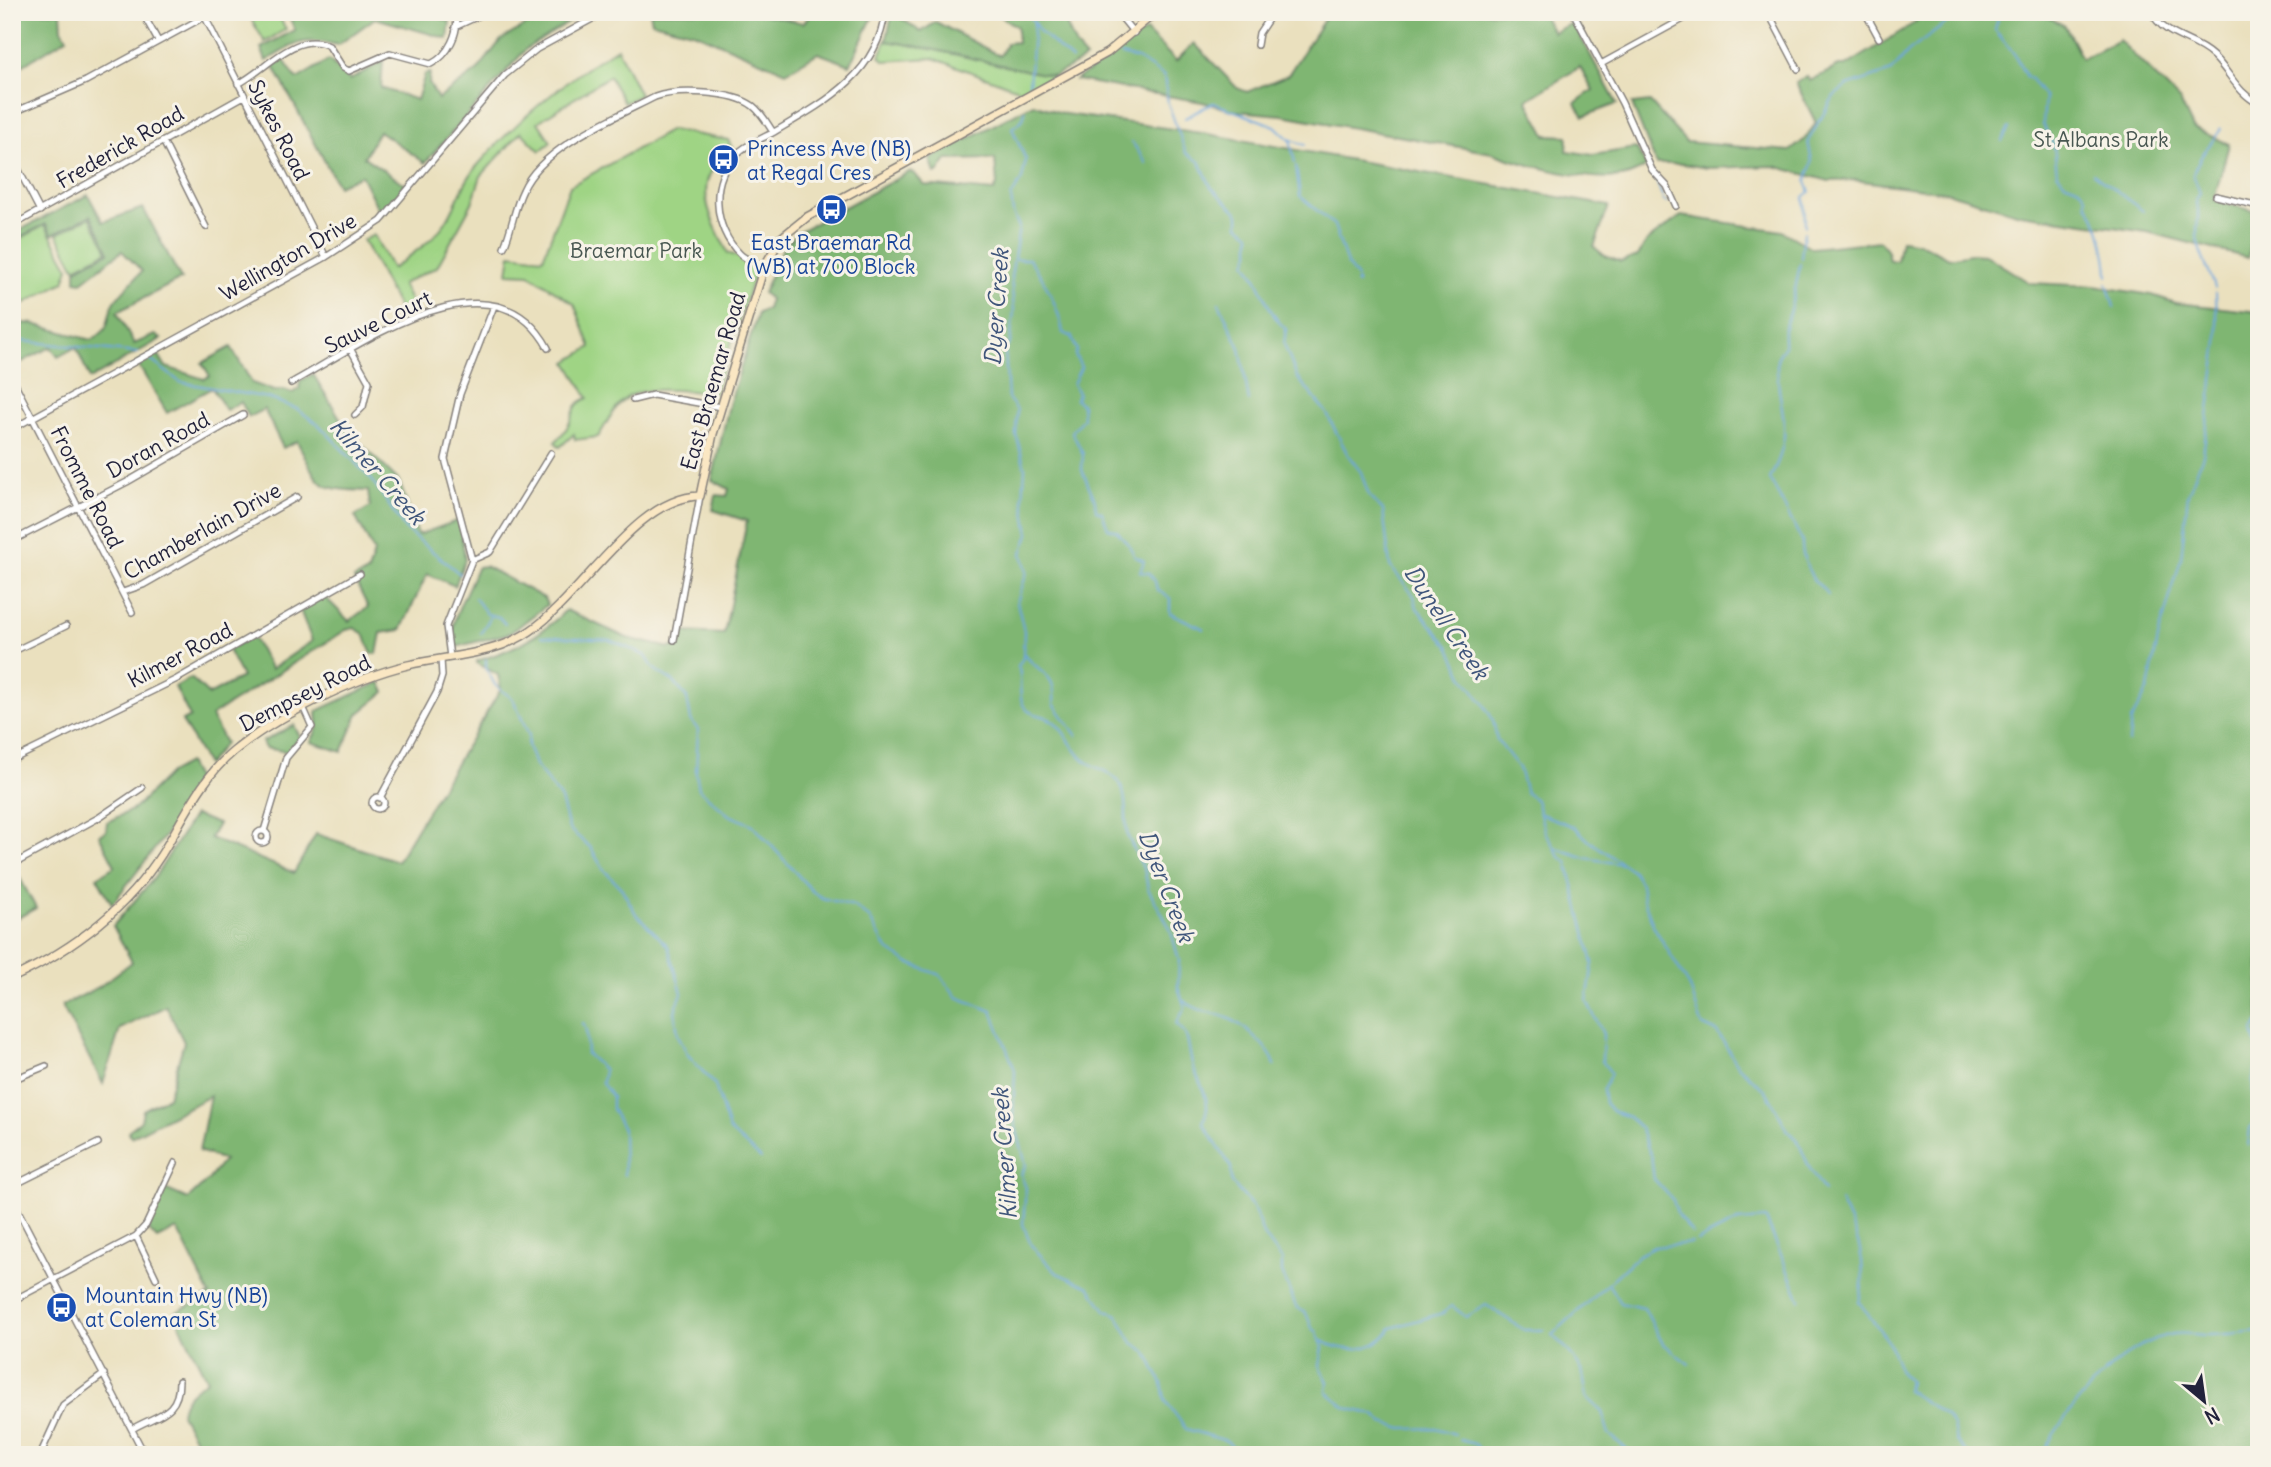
<svg xmlns="http://www.w3.org/2000/svg" width="2271" height="1467" font-family="Delius,sans-serif">
<style>
.green{fill:#9fd484;stroke:#607b60;stroke-width:2}
.forest{fill:#7fb672;stroke:#506c56;stroke-width:2}
.lines{fill:none;stroke-linecap:round;stroke-linejoin:round}
.stream{stroke:#6ca5dc;stroke-width:2}
.street-casing{stroke:#86817c;stroke-width:8}
.secondary-casing{stroke:#86817c;stroke-width:10}
.street{stroke:#fff;stroke-width:5}
.secondary{stroke:#fae7c3;stroke-width:7}
.labels{text-anchor:middle;dominant-baseline:central;stroke-width:6;stroke-linejoin:round;paint-order:stroke}
.street-label{font-size:21px;fill:#22223b;stroke:#f7f3e8}
.park-label{font-size:21px;fill:#485751;stroke:#f7f3e8}
.transit-label{font-size:21px;fill:#164399;stroke:#f7f3e8;text-anchor:start}
.water-label{font-size:23px;font-style:italic;fill:#40567b;stroke:#f7f3e8}
</style>
<rect width="100%" height="100%" fill="#f7f3e8"/>
<filter id="ink" filterUnits="userSpaceOnUse"><feTurbulence type="fractalNoise" baseFrequency=".0143" numOctaves="2"/><feDisplacementMap in="SourceGraphic" scale="14" xChannelSelector="R" yChannelSelector="G"/><feConvolveMatrix kernelMatrix="1 2 1 2 8 2 1 2 1" color-interpolation-filters="sRGB"/></filter>
<filter id="wash" filterUnits="userSpaceOnUse"><feTurbulence type="fractalNoise" baseFrequency=".00686" numOctaves="4" result="noise"/><feDisplacementMap in="SourceGraphic" scale="28" xChannelSelector="R" yChannelSelector="G"/><feGaussianBlur stdDeviation="1.57" result="paint"/><feColorMatrix in="noise" values="0 0 0 0 0 0 0 0 0 0 0 0 0 0 0 0 0 1.4 0 .05"/><feComposite in="paint" operator="in"/></filter>
<g filter="url(#wash)">
<rect width="100%" height="100%" fill="#eae0be"/>
<path class="green" d="M262,12H276L286,29L265,42L251,19Z
M886,41C943,49 997,66 1054,76L1026,92L933,58L885,61L880,56Z
M617,48L640,95L624,103L609,76L538,122L551,142L540,151L521,132L481,176L472,203L437,267L402,284L415,311L403,317L363,240L374,235L392,269C410,255 432,242 445,223C457,205 462,183 477,166C516,121 566,80 617,48Z
M671,130L728,140L732,148C725,156 715,164 710,174C698,198 717,231 728,253L752,262L756,270L714,394C693,391 651,386 632,395C616,401 607,424 598,437L575,440L574,434L560,447L555,442C560,437 566,430 569,424C576,411 572,404 588,398L567,362L591,347L574,304L529,274L508,273L511,254L543,258L570,186Z
M90,217L108,251L75,268L57,234Z
M45,225L69,268L64,282L12,310V243Z"/>
<path class="forest" d="M12,12H61L62,29L67,38L12,72Z
M287,12H423L450,21L448,39L375,18L338,45C301,37 298,42 266,61L261,48L295,30Z
M548,12H585L526,49L425,163L379,131L364,157L406,185L381,215L361,175L338,186L273,65L283,59L297,79L329,60L350,80L383,61L381,88L417,100L425,74L430,73L429,83L438,99L477,71L501,40Z
M650,12H754L803,23L814,12H875L850,65L818,53L786,72L696,33L652,22Z
M893,12L921,32L936,22L1000,56L1007,43L1017,42V27L994,12H1061L1076,47L1086,58L1054,76C997,66 943,49 886,41Z
M1329,12H1541L1553,32L1573,23L1617,104L1584,116L1575,103L1593,90L1580,67L1527,100L1546,135L1568,136L1567,151L1593,155L1636,148L1647,167C1639,170 1630,176 1621,177C1584,181 1527,166 1492,153L1282,115L1236,111L1202,102L1076,80L1146,31L1176,61L1194,43L1237,88L1247,92L1288,75Z
M1911,12H2039L2065,26L2082,59L2119,40L2180,101L2193,128L2229,144L2214,200L2254,211L2248,258L2147,232L2020,214L1946,192L1854,180L1829,181L1774,166L1707,168L1684,164H1656L1632,104L1650,102L1686,142L1790,151L1804,140L1816,123L1796,83L1807,76L1810,81L1839,66H1846L1916,22Z
M1033,104L1065,114L1202,133L1609,206L1594,247L1605,256L1621,262L1638,256L1647,241L1681,216L1782,231L1812,248L1880,241L1887,251L1889,260L1897,261L1901,240L1920,243L1949,258L1970,254L1985,255L2030,283L2094,286L2152,295L2176,303L2259,312V1455H203L181,1414C182,1397 194,1389 207,1380L174,1313L210,1295L177,1229L157,1239L148,1230L165,1189L188,1199L208,1180L224,1160L199,1151L210,1096L131,1137L128,1131L141,1121L143,1110L168,1097L184,1042L166,1006L120,1029L103,1084L62,1006L99,987L132,962L113,926L155,877L194,815L218,824L210,838L294,873L316,834L397,861L501,689L498,675L477,663V661C512,650 540,637 566,610L627,638L670,648L681,643L684,632L724,634L747,521L713,510L716,495L727,496L729,489L712,480L729,405L758,313L767,309L770,299L763,293L783,248L798,232L909,172L914,173L924,185L994,191L997,185L995,159L947,160L938,173H935L930,159Z
M88,195L103,222L143,208L181,279L117,312L134,344L155,335L161,339L90,379L76,347L58,357L51,347L14,366L12,324L30,323L91,340C116,327 103,318 116,300C123,290 134,280 142,271L122,251L82,282L76,281V269L109,252L91,215L52,235L46,224L12,241V234Z
M231,347L252,383L274,391L284,390L292,393L299,389L300,381L313,374L348,431L399,481L418,535L459,520L465,559L455,586L427,574L401,630L381,633L377,654H372L364,634L354,628L346,630L211,716L225,743L207,765L182,721L190,717L175,687L191,678L209,695L242,677L228,650L252,636L271,669L312,641L300,610L324,596L349,621L368,607L354,579L368,572L374,552L355,516L370,507L368,491C314,489 321,488 297,441L283,448L264,409L249,417L241,402L226,410L212,388L167,413L137,363L157,352L166,367L204,379L210,376L202,363Z
M485,566L544,598L547,605L510,633L456,647C445,625 467,594 475,572L478,567Z
M380,682L385,692L358,714L342,752L311,742L318,727L317,711Z
M294,725L300,737L288,752L265,748L262,742Z
M188,763L196,778L170,829L112,904L97,877L115,866L99,835L106,831L107,822L134,809L170,773Z
M15,869L36,908L12,921V871Z"/>
<g class="lines">
<path class="stream" d="M1027,12L1040,32L1072,60
M1999,12L1995,30L2015,55L2026,77L2031,79L2045,98L2043,124L2054,146L2057,173L2064,182L2080,188L2086,197V203C2098,216 2108,257 2108,276
M12,40L23,12
M1121,55L1138,59L1164,76L1168,103L1186,153L1200,162L1211,187L1239,214V225L1250,234V253L1246,263C1264,283 1265,312 1286,329L1284,344L1297,377L1326,412L1348,455L1361,472L1369,496L1383,510L1390,566L1414,596L1417,608L1449,646L1463,676L1483,703L1493,720L1497,740L1519,768L1526,793L1536,800L1545,832L1560,857L1567,862L1593,963L1587,1001L1603,1034L1602,1061L1611,1073L1603,1090L1605,1103L1612,1111L1629,1117L1640,1128L1651,1156L1654,1179L1673,1200L1678,1216L1693,1234
M1029,85L1034,22
M1025,111L1023,119L1012,128L1026,160L1022,179L1011,197L1013,213L1019,227L1011,277L1014,311L1010,343L1005,350L1008,398L1017,410L1016,434L1025,468L1023,499L1029,534L1022,553L1027,572L1017,602L1024,631L1023,658L1018,666C1023,677 1018,689 1022,702C1027,716 1038,713 1048,718C1065,726 1071,751 1086,761C1097,769 1108,770 1118,781C1129,795 1124,821 1128,837L1145,872L1148,889L1170,928L1179,960L1178,987L1185,1008L1176,1024C1192,1035 1187,1053 1194,1069C1199,1081 1207,1094 1207,1107C1207,1112 1204,1118 1203,1123L1231,1167L1232,1183L1253,1207L1263,1234L1282,1260V1272L1296,1307L1306,1313L1312,1328L1317,1332L1323,1347L1320,1366L1328,1382L1327,1392L1346,1408L1375,1415L1383,1423L1403,1429L1436,1428L1455,1434
M1185,118L1213,103L1275,126L1289,139L1305,145
M1290,140L1295,163
M2002,141L2009,128
M1132,142L1146,163
M1296,166L1300,196L1334,225L1347,264L1357,278
M2093,173L2143,211
M1655,177L1662,196
M1663,200L1667,203
M1805,226L1804,197L1810,192L1806,182L1812,162L1808,141L1834,96L1847,86L1892,71L1908,52L1961,12
M1801,258L1804,232
M1016,259H1029C1045,279 1059,309 1063,333L1071,336L1077,350L1075,355L1081,367L1073,384L1078,393L1076,399L1082,405L1083,418L1072,432L1083,454L1082,470L1095,500L1096,510L1102,512L1108,528L1117,531L1130,546L1134,556L1144,561L1140,572L1149,573L1155,581L1157,590L1170,598V613L1204,629
M1800,264C1796,287 1791,309 1784,330C1783,335 1785,341 1784,346C1782,352 1778,354 1777,360C1776,412 1798,425 1770,479L1802,541C1801,554 1807,568 1813,579C1816,585 1824,586 1828,595
M2107,283L2114,307
M1357,284V281
M2215,288C2210,270 2200,258 2197,238C2196,224 2201,213 2196,200L2200,193L2193,174C2199,156 2211,144 2221,129
M1219,303L1240,348L1249,401
M12,340L138,353
M149,359L180,382L268,398L297,409L318,424L372,480L405,529L460,574
M475,598L487,614L499,617L505,624
M481,633L491,616
M542,636L609,640L622,645L646,656L654,669L674,682L687,698L691,720L698,730L696,773L699,789L729,815L753,825L812,891L822,898L854,906L870,919L887,949L908,963L940,975L957,997L992,1011L1015,1070L1013,1116L1026,1165L1021,1175L1026,1188L1023,1224L1031,1245L1057,1273L1089,1287L1106,1310L1117,1315L1133,1343L1146,1351L1162,1383L1165,1400L1186,1429L1227,1441L1240,1455
M1024,654C1043,677 1056,672 1054,704L1077,736
M486,660V668L495,685L513,699L529,735L528,745L535,765L561,799L569,829L591,848L603,869L622,889L636,914L668,946L682,993L675,1011L678,1035L688,1055L715,1085L729,1130L761,1159
M2129,742L2131,721L2148,689L2159,634L2181,559L2188,494L2203,455L2218,342L2216,293
M1541,814L1575,827L1588,840L1633,871L1641,884L1643,898L1654,927L1690,987L1702,1025L1717,1032L1739,1067L1767,1092L1788,1131L1797,1139L1810,1169L1824,1191
M1556,848L1586,858L1622,864
M1184,1001C1198,1012 1214,1012 1230,1019C1245,1026 1271,1049 1275,1065
M2259,1022L2253,1031L2259,1054
M583,1023L586,1030L587,1054L604,1070L602,1083L612,1097V1109L623,1129L624,1175
M2248,1146L2250,1128L2254,1124L2253,1080L2259,1058
M1840,1201C1858,1236 1869,1262 1859,1302L1888,1341L1901,1374L1909,1381L1907,1390L1946,1416L1953,1425L1956,1441L1969,1455
M1697,1241L1738,1221L1766,1219L1800,1300
M1609,1285L1620,1303L1644,1308L1663,1344L1689,1364
M1322,1341C1346,1354 1376,1352 1391,1328L1443,1313L1452,1306L1466,1317L1486,1305L1524,1330H1544
M1460,1440L1475,1444L1484,1455
M1633,1455L1609,1434L1602,1412L1587,1398L1582,1370L1567,1349L1552,1335L1639,1255L1654,1247L1692,1243
M2041,1455C2066,1411 2119,1343 2173,1334C2185,1332 2198,1335 2211,1335C2227,1335 2243,1332 2259,1331"/>
</g>
</g>
<g filter="url(#ink)">
<g class="lines">
<defs>
<path id="street" d="M142,12L158,41
M1117,12L1134,33
M1573,12L1622,103L1652,170L1667,186L1676,206
M1768,12L1798,69
M1865,12L1879,38
M2151,12C2166,39 2193,37 2213,56C2231,73 2236,92 2259,104
M205,17L326,257
M455,27L487,12
M1257,45L1259,33L1273,12
M1601,64L1696,12
M238,84C265,71 296,29 329,46L343,68L349,71L390,53L431,64C448,56 461,31 455,12
M12,113L86,81L213,12
M163,141L206,227
M12,157L40,211
M2216,196L2259,206
M12,226L244,96
M504,247C512,229 514,208 523,190C542,147 614,118 655,97C677,89 733,91 753,106C762,113 767,123 773,132
M764,267C756,263 746,260 740,254C713,228 709,180 737,154C746,144 762,139 774,132C822,104 878,75 885,12
M351,350L369,382L363,407L355,415
M12,378L132,612
M291,383C359,346 493,246 548,348
M633,400L653,395L721,407
M12,429L326,257L381,221L505,75L537,49L605,12
M12,541L127,482L243,415
M472,560L490,552L551,453
M123,592L143,585L297,497
M674,640L700,496
M12,652L66,626
M450,657L446,626L472,560L445,459L460,394L494,306
M12,760L177,679L360,574
M372 803a6 6 0 1 1 12 0a6 6 0 1 1-12 0Z
M380,798L437,692L442,676L441,659
M256 837a6 6 0 1 1 12 0a6 6 0 1 1-12 0Z
M264,831L286,758L312,727L304,709
M12,865L98,818L142,788
M12,1080L46,1066
M12,1186L98,1143
M12,1199L145,1455
M136,1236L156,1278
M12,1301L136,1236L146,1225L175,1163
M132,1429C157,1414 179,1415 179,1381
M40,1455L63,1405L104,1374"/>
<path id="secondary" d="M12,978C72,950 125,911 161,855C183,820 201,778 234,751C275,717 356,677 408,665C450,655 493,656 530,631C583,596 635,497 700,496L713,434L764,267L781,238L807,217L1107,53L1156,12"/>
</defs>
<use href="#street" class="street-casing"/>
<use href="#secondary" class="secondary-casing"/>
<use href="#street" class="street"/>
<use href="#secondary" class="secondary"/>
</g>
</g>
<defs>
<symbol id="bus-disc" viewBox="-11 -11 22 22"><circle r="9.5" fill="#1a4fb4" stroke="#f7f3e8"/><path d="M-5-6H5V4H4V6H2V4H-2V6H-4V4H-5ZM-3.5-4V0h7V-4ZM-3.5 1.2v1.5H-2V1.2ZM2 1.2v1.5H3.5V1.2Z" fill="#fff"/></symbol>
</defs>
<g fill-rule="evenodd">
<use href="#bus-disc" x="706" y="142" width="35" height="35"/>
<use href="#bus-disc" x="814" y="192" width="35" height="35"/>
<use href="#bus-disc" x="44" y="1290" width="35" height="35"/>
</g>
<g class="labels">
<g class="street-label">
<text transform="translate(279 130) rotate(63)">Sykes Road</text>
<text transform="translate(120 147) rotate(-30)">Frederick Road</text>
<text transform="translate(288 257) rotate(-30)">Wellington Drive</text>
<text transform="translate(378 322) rotate(-26)">Sauve Court</text>
<text transform="translate(713 381) rotate(-74)">East Braemar Road</text>
<text transform="translate(158 445) rotate(-29)">Doran Road</text>
<text transform="translate(87 487) rotate(63)">Fromme Road</text>
<text transform="translate(202 531) rotate(-29)">Chamberlain Drive</text>
<text transform="translate(180 655) rotate(-28)">Kilmer Road</text>
<text transform="translate(305 693) rotate(-27)">Dempsey Road</text>
</g>
<g class="park-label">
<text x="2101" y="139">St Albans Park</text>
<text x="636" y="250">Braemar Park</text>
</g>
<g class="transit-label">
<text x="747" y="148">Princess Ave (NB)<tspan x="747" dy="24">at Regal Cres</tspan></text>
<text x="831" y="242" text-anchor="middle">East Braemar Rd<tspan x="831" dy="24">(WB) at 700 Block</tspan></text>
<text x="85" y="1295">Mountain Hwy (NB)<tspan x="85" dy="24">at Coleman St</tspan></text>
</g>
<g class="water-label">
<text transform="translate(996 307) rotate(-86)">Dyer Creek</text>
<text transform="translate(378 471) rotate(49)">Kilmer Creek</text>
<text transform="translate(1447 622) rotate(56)">Dunell Creek</text>
<text transform="translate(1167 886) rotate(69)">Dyer Creek</text>
<text transform="translate(1004 1154) rotate(-94)">Kilmer Creek</text>
</g>
</g>
<rect width="2271" height="1467" fill="none" stroke="#f7f3e8" stroke-width="42"/>
<g transform="translate(2204 1401) rotate(151)" stroke="#f7f3e8" stroke-width="5" paint-order="stroke">
<path d="M0-5L12 26L0 18L-12 26Z" fill="#22223b"/>
<text y="-10" font-size="19" font-weight="bold" text-anchor="middle" fill="#22223b">N</text>
</g>
</svg>
